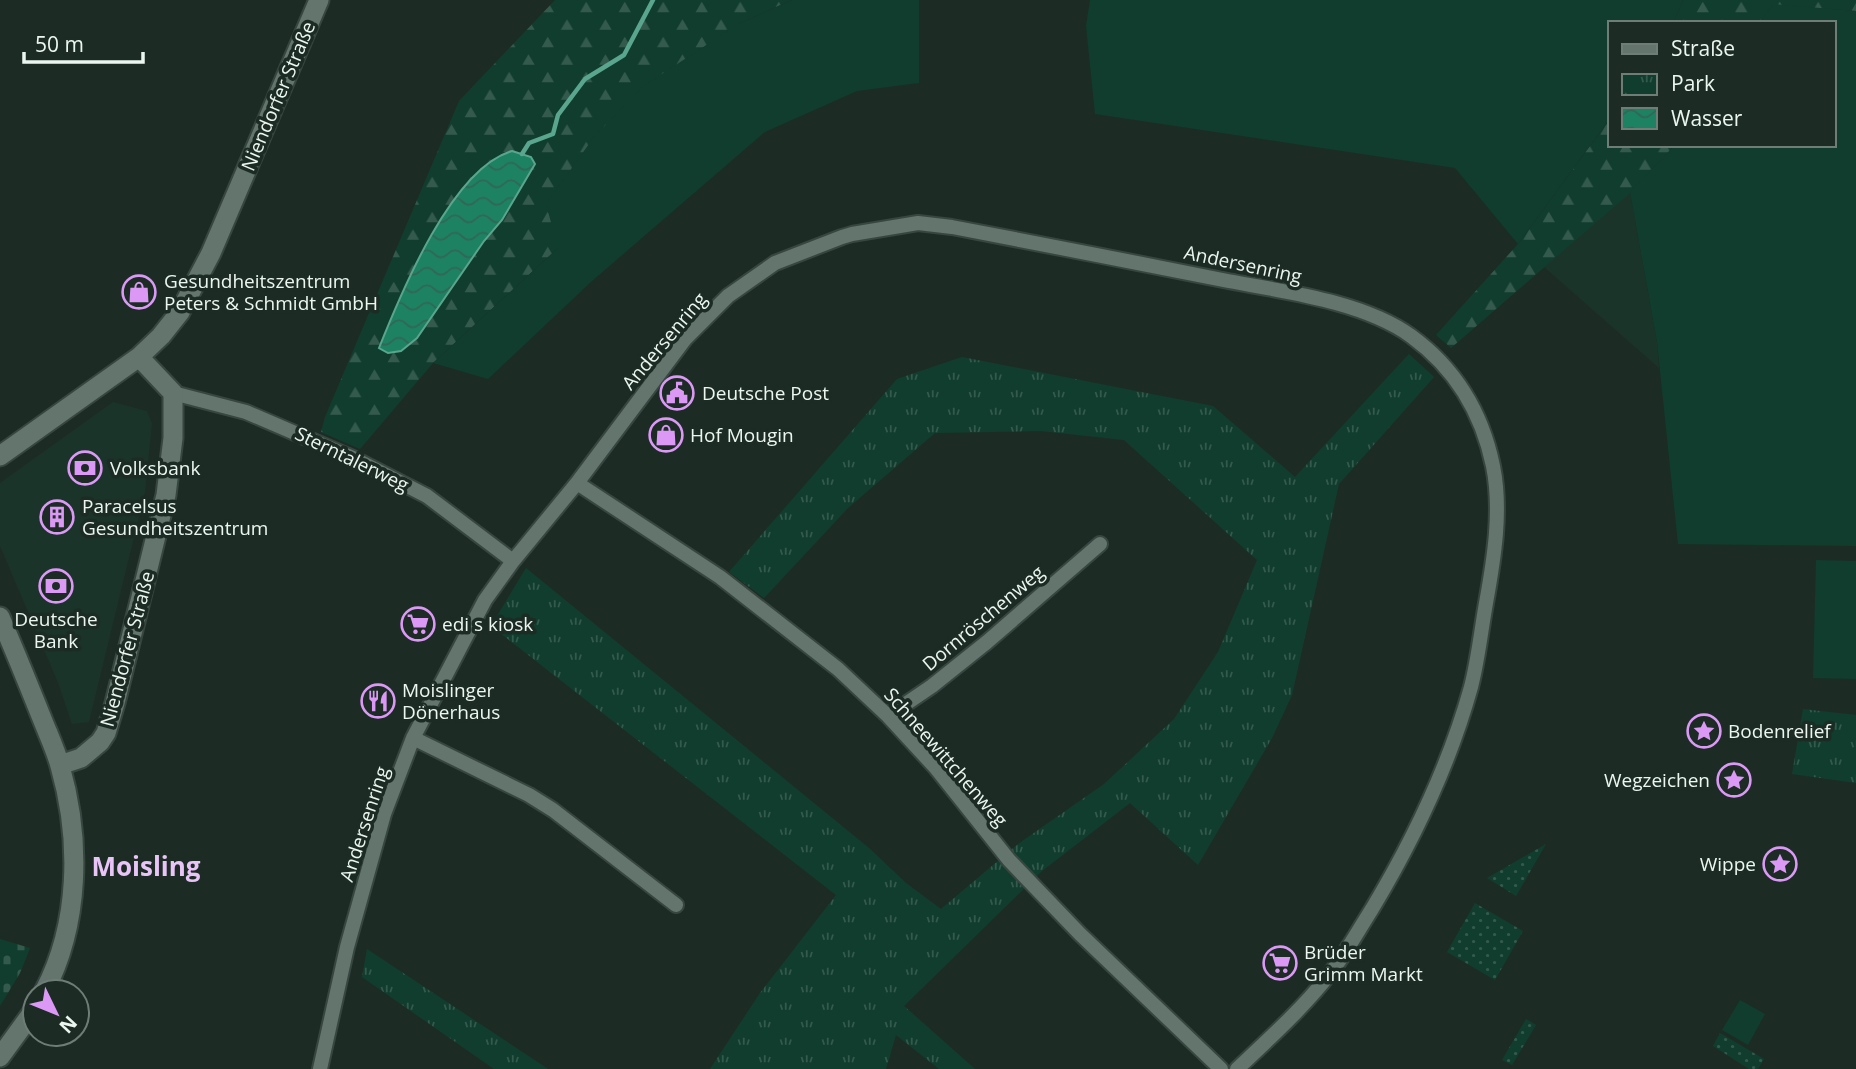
<svg xmlns="http://www.w3.org/2000/svg" width="1856" height="1069" font-family="'Open Sans',sans-serif">
<style>
.built{fill:#1b342a}
.grass{fill:url(#grass-dots)}
.forest{fill:url(#forest-firs)}
.cemetery{fill:url(#cemetery-stones)}
.park{fill:url(#park-tufts)}
.garden{fill:#113d2e}
.water{fill:url(#water-waves);stroke:#5aa58d;stroke-width:2}
.lines{fill:none;stroke-linecap:round;stroke-linejoin:round}
.stream{stroke:#5aa58d;stroke-width:4.5}
.street-casing{stroke:#384640;stroke-width:18}
.secondary-casing{stroke:#384640;stroke-width:23}
.street{stroke:#63756d;stroke-width:14}
.secondary{stroke:#63756d;stroke-width:19}
.labels{text-anchor:middle;dominant-baseline:central;stroke-width:7;stroke-linejoin:round;paint-order:stroke}
.street-label{font-size:19px;fill:#ecf6f1;stroke:#1c2c25}
.poi-label{font-size:19px;fill:#ecf6f1;stroke:#1c2c25;text-anchor:start}
.district-label{font-size:26px;font-weight:bold;fill:#e9c4f7;stroke:#1c2c25}
</style>
<defs>
<pattern id="grass-dots" width="8" height="8" patternUnits="userSpaceOnUse" patternTransform="scale(1.75)"><rect width="8" height="8" fill="#113d2e"/><path d="M2 2h.1M6 6h.1" fill="none" stroke="#345a4d" stroke-width="1.8" stroke-linecap="round"/></pattern>
<pattern id="forest-firs" width="22" height="20" patternUnits="userSpaceOnUse" patternTransform="scale(1.75)"><rect width="22" height="20" fill="#113d2e"/><path d="M5 1l3.5 6h-7zM16 11l3.5 6h-7z" fill="#345a4d"/></pattern>
<pattern id="cemetery-stones" width="16" height="16" patternUnits="userSpaceOnUse" patternTransform="scale(1.75)"><rect width="16" height="16" fill="#113d2e"/><path d="M2 7V4a2 2 0 0 1 4 0v3zM10 15v-3a2 2 0 0 1 4 0v3z" fill="#345a4d"/></pattern>
<pattern id="park-tufts" width="24" height="20" patternUnits="userSpaceOnUse" patternTransform="scale(1.75)"><rect width="24" height="20" fill="#113d2e"/><path d="M3 7l-1-3M5 7V3M7 7l1-3M15 17l-1-3M17 17v-4M19 17l1-3" fill="none" stroke="#345a4d"/></pattern>
<pattern id="water-waves" width="16" height="10" patternUnits="userSpaceOnUse" patternTransform="scale(1.75)"><rect width="16" height="10" fill="#1c8262"/><path d="M0 5q4-4 8 0t8 0" fill="none" stroke="#326655"/></pattern>
</defs>
<rect width="100%" height="100%" fill="#1c2c25"/>
<path class="built" d="M1630,192L1657,342L1659,368L1544,267Z
M113,402L147,411L152,424L145,492L89,722L72,724L59,685L0,546V483Z"/>
<path class="grass" d="M1546,844L1516,896L1487,878Z
M1475,903L1523,931L1495,980L1447,952Z
M1526,1019L1536,1025L1512,1065L1502,1060Z
M1720,1033L1764,1059L1758,1069H1749L1713,1046Z"/>
<path class="forest" d="M555,0H792L740,23L558,248L433,363L360,449L321,432L325,417L459,101Z
M1683,0H1856V11L1773,5L1761,23H1673Z
M1609,120V145H1675L1630,193L1451,348L1436,335L1518,244Z"/>
<path class="cemetery" d="M0,939L30,948L20,973L0,1006Z"/>
<path class="park" d="M1409,354L1434,377L1339,484L1292,695L1272,738L1198,865L1130,803L1042,871L904,1006L975,1069H939L896,1035L886,1069H710L760,993L836,895L491,626L526,568L869,848L906,883L941,909L1018,844L1104,784L1174,719L1218,652L1257,560L1124,440L1041,431L935,433L848,508L764,598L729,572L897,379L962,357L1213,406L1295,477Z
M1803,709L1856,715V783L1792,774Z
M367,949L548,1069H494L362,977Z"/>
<path class="garden" d="M792,0H919V83L857,91L765,132L592,281L488,379L433,363L558,248L546,204L594,137L642,87L740,23Z
M1090,0H1683L1673,23H1609V120L1518,244L1455,168L1095,114L1086,26Z
M1773,4L1856,11V546L1678,544L1657,342L1630,192L1675,145H1833V23H1760Z
M1816,560L1856,561V679L1813,678Z
M1740,1000L1765,1014L1748,1045L1722,1030Z"/>
<path class="water" d="M512,151L531,157L535,164L502,220L484,241L417,338L401,351L388,353L379,348C401,293 452,168 512,151Z"/>
<g class="lines">
<path class="stream" d="M522,154L529,143L553,134L558,115L585,79L624,55L653,0"/>
<defs>
<path id="street" d="M173,393L246,412L353,458L427,496L513,561
M577,483L720,577L838,669L888,716L935,767L1009,860L1080,934L1221,1069
M888,716L932,686L987,642L1100,544
M413,738L529,795L553,810L676,905
M320,1069L347,947L384,814L413,738L485,600L513,561L577,483L685,339L728,296L775,263L842,237L852,234L918,223L952,227C1042,244 1133,262 1223,280C1280,291 1363,301 1411,336C1455,368 1482,413 1493,466C1502,510 1494,559 1486,603C1481,631 1478,660 1471,687C1449,766 1414,839 1372,909C1358,931 1345,955 1329,975C1302,1009 1269,1039 1237,1069"/>
<path id="secondary" d="M0,456L139,357L161,336L180,312L211,253L319,0
M0,617C15,651 29,686 43,721C49,736 56,751 60,766C81,839 80,924 44,992
M60,765L81,758L100,742L106,733L115,703L166,495L173,438V393L139,357
M0,1057L35,1009"/>
</defs>
<use href="#street" class="street-casing"/>
<use href="#secondary" class="secondary-casing"/>
<use href="#street" class="street"/>
<use href="#secondary" class="secondary"/>
</g>
<defs>
<symbol id="shop-ring" viewBox="-11 -11 22 22"><circle r="9.5" fill="#1c2c25" stroke="#db99f5" stroke-width="1.5"/><path d="M-5-2.5h2.3a2.7 3.5 0 0 1 5.4 0H5L5.5 6h-11ZM-1.5-2.5h3a1.5 2.3 0 0 0-3 0Z" fill="#db99f5"/></symbol>
<symbol id="civic-ring" viewBox="-11 -11 22 22"><circle r="9.5" fill="#1c2c25" stroke="#db99f5" stroke-width="1.5"/><path d="M-.6-6.5H3V-4.5H.6V-3L4-1V1h2V6H-6V1h2V-1L-.6-3ZM-1.2 2.5V6h2.4V2.5Z" fill="#db99f5"/></symbol>
<symbol id="bank-ring" viewBox="-11 -11 22 22"><circle r="9.5" fill="#1c2c25" stroke="#db99f5" stroke-width="1.5"/><path d="M-6-4H6V4H-6ZM0-2.3a2.3 2.3 0 1 0 0 4.6a2.3 2.3 0 1 0 0-4.6Z" fill="#db99f5"/></symbol>
<symbol id="building-ring" viewBox="-11 -11 22 22"><circle r="9.5" fill="#1c2c25" stroke="#db99f5" stroke-width="1.5"/><path d="M-4-6H4V6H1V3H-1V6H-4ZM-2.5-4.3h1.7v1.8h-1.7ZM.8-4.3h1.7v1.8H.8ZM-2.5-1h1.7V.8h-1.7ZM.8-1h1.7V.8H.8Z" fill="#db99f5"/></symbol>
<symbol id="supermarket-ring" viewBox="-11 -11 22 22"><circle r="9.5" fill="#1c2c25" stroke="#db99f5" stroke-width="1.5"/><path d="M-6-5.5h2.5l.6 2H6L4.5 2H-2.5L-4.4-4H-6ZM-1.5 3.2a1.3 1.3 0 1 0 .1 0ZM3 3.2a1.3 1.3 0 1 0 .1 0Z" fill="#db99f5"/></symbol>
<symbol id="restaurant-ring" viewBox="-11 -11 22 22"><circle r="9.5" fill="#1c2c25" stroke="#db99f5" stroke-width="1.5"/><path d="M-5-6h1v4h1v-4h1v4h1v-4h1v5L-1.5 .5V6h-2V.5L-5-1ZM5-6V6H3V1.5H1.5Q1.5-4 5-6Z" fill="#db99f5"/></symbol>
<symbol id="sight-ring" viewBox="-11 -11 22 22"><circle r="9.5" fill="#1c2c25" stroke="#db99f5" stroke-width="1.5"/><path d="M0-6L1.8-2.2L6-1.7L2.9 1.2L3.7 5.4L0 3.3L-3.7 5.4L-2.9 1.2L-6-1.7L-1.8-2.2Z" fill="#db99f5"/></symbol>
</defs>
<g fill-rule="evenodd">
<use href="#shop-ring" x="120" y="273" width="38" height="38"/>
<use href="#civic-ring" x="658" y="374" width="38" height="38"/>
<use href="#shop-ring" x="647" y="416" width="38" height="38"/>
<use href="#bank-ring" x="66" y="449" width="38" height="38"/>
<use href="#building-ring" x="38" y="498" width="38" height="38"/>
<use href="#bank-ring" x="37" y="567" width="38" height="38"/>
<use href="#supermarket-ring" x="399" y="605" width="38" height="38"/>
<use href="#restaurant-ring" x="359" y="682" width="38" height="38"/>
<use href="#sight-ring" x="1685" y="712" width="38" height="38"/>
<use href="#sight-ring" x="1715" y="761" width="38" height="38"/>
<use href="#sight-ring" x="1761" y="845" width="38" height="38"/>
<use href="#supermarket-ring" x="1261" y="944" width="38" height="38"/>
</g>
<g class="labels">
<g class="street-label">
<text transform="translate(278 96) rotate(-67)">Niendorfer Straße</text>
<text transform="translate(1243 264) rotate(12)">Andersenring</text>
<text transform="translate(664 341) rotate(-50)">Andersenring</text>
<text transform="translate(352 459) rotate(26)">Sterntalerweg</text>
<text transform="translate(983 618) rotate(-40)">Dornröschenweg</text>
<text transform="translate(127 649) rotate(-75)">Niendorfer Straße</text>
<text transform="translate(946 757) rotate(49)">Schneewittchenweg</text>
<text transform="translate(364 824) rotate(-72)">Andersenring</text>
</g>
<g class="poi-label">
<text x="164" y="281">Gesundheitszentrum<tspan x="164" dy="22">Peters &amp; Schmidt GmbH</tspan></text>
<text x="702" y="393">Deutsche Post</text>
<text x="690" y="435">Hof Mougin</text>
<text x="110" y="468">Volksbank</text>
<text x="82" y="506">Paracelsus<tspan x="82" dy="22">Gesundheitszentrum</tspan></text>
<text x="56" y="619" text-anchor="middle">Deutsche<tspan x="56" dy="22">Bank</tspan></text>
<text x="442" y="624">edi s kiosk</text>
<text x="402" y="690">Moislinger<tspan x="402" dy="22">Dönerhaus</tspan></text>
<text x="1728" y="731">Bodenrelief</text>
<text x="1710" y="780" text-anchor="end">Wegzeichen</text>
<text x="1756" y="864" text-anchor="end">Wippe</text>
<text x="1304" y="952">Brüder<tspan x="1304" dy="22">Grimm Markt</tspan></text>
</g>
<g class="district-label">
<text x="146" y="866">Moisling</text>
</g>
</g>
<rect x="1608" y="21" width="228" height="126" fill="#1c2c25" stroke="#6f7d77" stroke-width="2"/>
<rect x="1622" y="44" width="35" height="10" fill="#63756d" stroke="#6f7d77" stroke-width="2"/>
<text x="1671" y="56" font-size="21" fill="#ecf6f1">Straße</text>
<rect x="1622" y="74" width="35" height="21" fill="url(#park-tufts)" stroke="#6f7d77" stroke-width="2"/>
<text x="1671" y="91" font-size="21" fill="#ecf6f1">Park</text>
<rect x="1622" y="108" width="35" height="21" fill="url(#water-waves)" stroke="#6f7d77" stroke-width="2"/>
<text x="1671" y="126" font-size="21" fill="#ecf6f1">Wasser</text>
<g transform="translate(56 1013) rotate(133)"><circle r="33" fill="#1c2c25" stroke="#6f7d77" stroke-width="2"/>
<path d="M0-5L12 26L0 18L-12 26Z" fill="#db99f5"/>
<text y="-10" font-size="19" font-weight="bold" text-anchor="middle" fill="#ecf6f1">N</text>
</g>
<path d="M24 52v10h119v-10" fill="none" stroke="#ecf6f1" stroke-width="3.5"/>
<text x="35" y="52" font-size="21" fill="#ecf6f1" stroke="#1c2c25" stroke-width="5" paint-order="stroke">50 m</text>
</svg>
